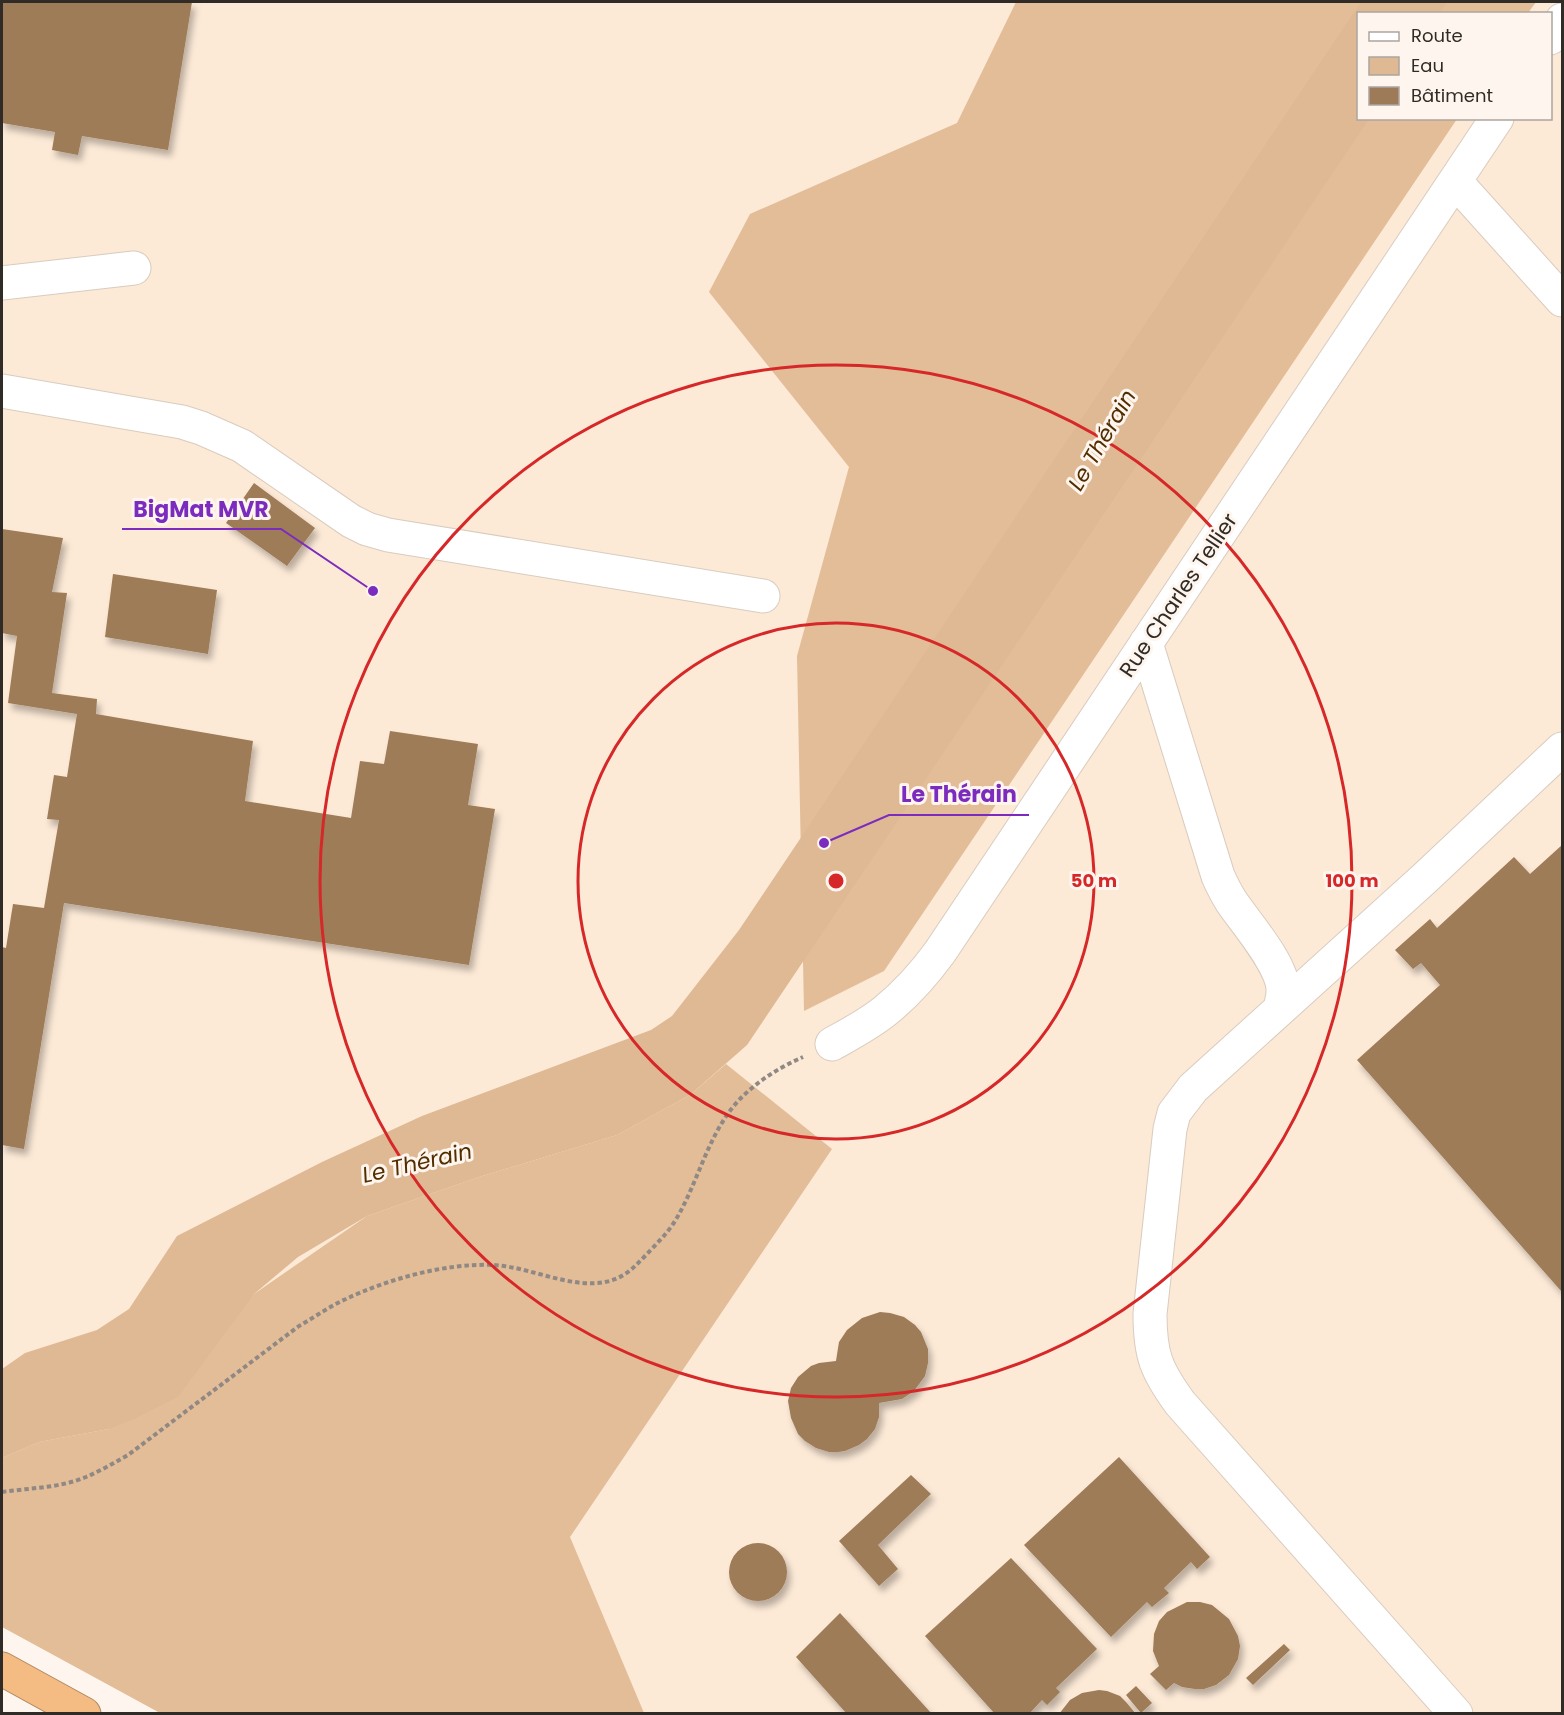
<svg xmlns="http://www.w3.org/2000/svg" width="1564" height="1715" font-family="Poppins,sans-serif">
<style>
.built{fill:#fce9d6;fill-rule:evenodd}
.forest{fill:#e3bc98}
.water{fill:#dfb894}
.building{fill:#9e7b58;filter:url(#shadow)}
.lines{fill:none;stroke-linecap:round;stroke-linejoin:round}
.minor-casing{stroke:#d9ccbf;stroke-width:35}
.highway-casing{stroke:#af8962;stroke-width:35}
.path{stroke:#908983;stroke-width:4;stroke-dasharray:4.5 3;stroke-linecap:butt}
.minor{stroke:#fff;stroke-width:33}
.highway{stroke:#f4bb82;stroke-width:33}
.ring{fill:none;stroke:#d62828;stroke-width:3}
.labels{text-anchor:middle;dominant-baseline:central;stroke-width:6;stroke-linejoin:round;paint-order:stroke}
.street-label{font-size:21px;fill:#302b26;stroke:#fef6ee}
.water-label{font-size:22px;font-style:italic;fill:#512d00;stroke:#fef6ee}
.centre{fill:#d62828;stroke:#fef6ee;stroke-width:3}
.ring-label{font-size:18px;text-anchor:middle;font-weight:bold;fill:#d62828;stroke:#fef6ee;stroke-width:6;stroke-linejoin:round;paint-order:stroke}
.leader{fill:none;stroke:#7b2cbf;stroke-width:2}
.callout-dot{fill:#7b2cbf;stroke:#fef6ee;stroke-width:2}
.callout-label{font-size:22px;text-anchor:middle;font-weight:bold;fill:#7b2cbf;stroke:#fef6ee;stroke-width:6;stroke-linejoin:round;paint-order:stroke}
</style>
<defs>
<filter id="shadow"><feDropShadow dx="3.5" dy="6" stdDeviation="3" flood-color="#0004"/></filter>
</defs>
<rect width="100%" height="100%" fill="#fef6ee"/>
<path class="built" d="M2,2H1562V1713H161L2,1625ZM1358,14H1550V118H1358Z"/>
<path class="forest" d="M1016,2H1536L1528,13L1358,14V118L1457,119L884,971L804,1011L797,656L849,467L709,292L750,214L957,123Z
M726,1064L832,1149L570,1537L644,1713H160L2,1627V1458L39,1442L109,1429L254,1294L367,1216L479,1177L617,1135L690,1095Z"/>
<path class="water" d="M1361,2H1447L1439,13L1358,14V118L1369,119L747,1045L690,1095L617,1135L479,1177L367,1216L298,1257L254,1294L178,1397L136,1418L109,1429L39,1442L2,1458V1369L25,1353L97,1330L129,1309L177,1236L322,1162L422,1116L651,1030L672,1016L739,930Z"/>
<path class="building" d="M2,2H192L168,150L82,136L78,155L52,150L55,132L2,123Z
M254,483L315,528L287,566L226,523Z
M2,529L63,538L52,592L67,593L52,693L97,699L96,714L253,741L245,801L351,818L360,761L384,764L390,731L478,744L468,805L495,809L469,965L64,903L24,1149L2,1145V947L6,948L13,904L44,908L59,820L47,819L54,775L67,777L77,714L8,703L17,636L2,633Z
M113,574L217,590L208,654L105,637Z
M1562,845V1292L1357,1060L1440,985L1421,963L1413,969L1395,950L1430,919L1437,928L1514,857L1530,874Z
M880,1312L890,1313L904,1317L915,1325L921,1332L928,1349V1363L925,1376L914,1391L902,1399L879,1403V1417L875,1429L867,1439L859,1445L845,1451L838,1452H829L816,1448L805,1441L798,1434L791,1418L788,1401L791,1388L798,1377L811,1366L819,1363L836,1361L839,1342L847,1330L862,1318Z
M1119,1457L1210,1557L1197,1569L1191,1562L1164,1588L1169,1593L1152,1607L1147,1602L1111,1637L1024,1545Z
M911,1475L931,1494L878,1545L898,1569L879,1586L839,1541Z
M729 1572a29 29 0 1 1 58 0a29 29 0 1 1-58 0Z
M1011,1558L1097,1649L1056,1688L1060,1692L1047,1705L1042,1700L1029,1714H995L925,1636Z
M1187,1602H1200L1212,1605L1229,1619L1238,1636L1240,1646L1238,1659L1229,1675L1216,1685L1204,1689H1195L1182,1687L1174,1683L1166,1690L1150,1674L1159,1666L1153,1651L1154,1634L1159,1621L1167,1612Z
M840,1613L932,1714H847L796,1657Z
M1284,1644L1290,1650L1253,1685L1246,1678Z
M1136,1686L1152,1703L1141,1713L1126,1695Z
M1099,1690L1107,1691L1120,1696L1126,1702L1136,1714H1059L1070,1700L1082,1693Z"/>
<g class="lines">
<defs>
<path id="minor" d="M1550,38L1562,20
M1455,181L1562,300
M2,283L134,268
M2,391L182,422L201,428L242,446L351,521L367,529L388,535L763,596
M1146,643L1218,876C1222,885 1226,893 1231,901C1245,922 1284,966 1283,991C1283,997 1281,1004 1280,1009
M832,1044C850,1034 869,1024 885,1011C906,994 924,974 940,952L1497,118
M1456,1714L1180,1403C1156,1370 1150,1355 1150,1314L1170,1129L1174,1113L1193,1088L1425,878L1562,749"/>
<path id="highway" d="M2,1669L84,1714"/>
</defs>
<use href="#minor" class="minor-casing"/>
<use href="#highway" class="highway-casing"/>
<path class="path" d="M2,1492C29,1488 60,1488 86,1477C100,1471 114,1463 128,1455L299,1326C315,1317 330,1306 346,1299C388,1279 446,1263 492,1265C534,1266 587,1299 625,1274C633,1269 639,1262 646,1255C656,1244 667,1234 675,1221C695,1188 704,1150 725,1118C742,1091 773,1070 803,1057"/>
<use href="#minor" class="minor"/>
<use href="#highway" class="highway"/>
</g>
<g class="ring">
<circle cx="836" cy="881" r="258"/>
<circle cx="836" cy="881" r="516"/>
</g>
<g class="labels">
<g class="street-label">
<text transform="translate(1178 595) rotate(-56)">Rue Charles Tellier</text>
</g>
<g class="water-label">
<text transform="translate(1102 440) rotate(-60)">Le Thérain</text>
<text transform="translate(417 1163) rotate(-13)">Le Thérain</text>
</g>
</g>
<circle cx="836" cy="881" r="9" class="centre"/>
<g class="ring-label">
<text x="1094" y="887">50 m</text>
<text x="1352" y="887">100 m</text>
</g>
<path class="leader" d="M373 591L281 529H122M824 843L889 815H1029"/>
<g class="callout-dot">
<circle cx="373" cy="591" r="6"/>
<circle cx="824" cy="843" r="6"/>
</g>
<g class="callout-label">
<text x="201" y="517">BigMat MVR</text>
<text x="959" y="802">Le Thérain</text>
</g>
<rect width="1564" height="1715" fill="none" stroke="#302b26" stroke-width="6"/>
<rect x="1357" y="12" width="195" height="108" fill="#fef6ee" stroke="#aca59e" stroke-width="1.5"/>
<rect x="1369" y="32" width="30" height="9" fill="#ffffff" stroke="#aca59e" stroke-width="1.5"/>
<text x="1411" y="42" font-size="18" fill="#302b26">Route</text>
<rect x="1369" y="57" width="30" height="18" fill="#dfb894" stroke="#aca59e" stroke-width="1.5"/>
<text x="1411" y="72" font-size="18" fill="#302b26">Eau</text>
<rect x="1369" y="87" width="30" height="18" fill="#9e7b58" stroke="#aca59e" stroke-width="1.5"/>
<text x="1411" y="102" font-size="18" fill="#302b26">Bâtiment</text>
</svg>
